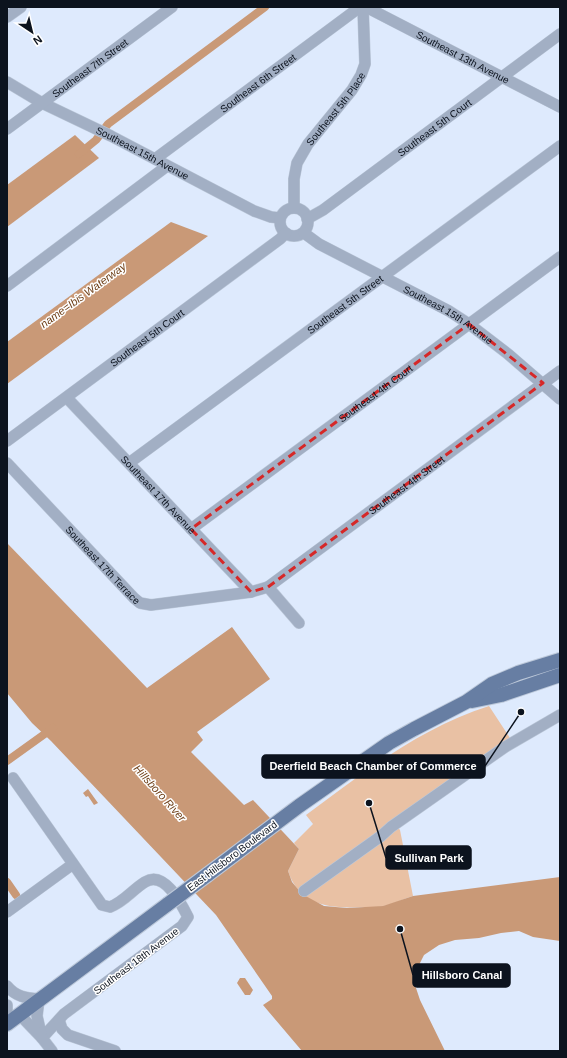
<svg xmlns="http://www.w3.org/2000/svg" width="567" height="1058" font-family="Arial,sans-serif">
	<style>
		.green { fill: #e9c1a4 }
		.water { fill: #c99977 }
		.lines { fill: none; stroke-linecap: round; stroke-linejoin: round }
		.canal { stroke: #c99977; stroke-width: 8 }
		.minor-casing { stroke: #bcc8d9; stroke-width: 12 }
		.major-casing { stroke: #bcc8d9; stroke-width: 16 }
		.minor { stroke: #a2afc4; stroke-width: 11 }
		.major { stroke: #677ea3; stroke-width: 14 }
		.major-bridge-casing { stroke: #bcc8d9; stroke-width: 16; stroke-linecap: butt }
		.major-bridge { stroke: #677ea3; stroke-width: 14 }
		.marked { fill: none; stroke: #d62828; stroke-width: 3; stroke-dasharray: 8 5; stroke-linejoin: round }
		.labels { text-anchor: middle; dominant-baseline: central; stroke-width: 3; stroke-linejoin: round; paint-order: stroke }
		.street-label { font-size: 10px; fill: #0c131e; stroke: #fff }
		.water-label { font-size: 11px; font-style: italic; fill: #6f4019; stroke: #fff }
		.leader { fill: none; stroke: #0c131e; stroke-width: 1.5 }
		.callout-dot { fill: #0c131e; stroke: #fff; stroke-width: 1.5 }
		.callout { fill: #0c131e; stroke: #0c131e; stroke-width: 1.5 }
		.callout-label { font-size: 11px; text-anchor: middle; font-weight: bold; fill: #fff }
	</style>
	<rect width="100%" height="100%" fill="#deeafd"/>
	<path class="green" d="M489 706 510 738 393 821 400 830 413 896C403 899 393 904 384 906 377 908 369 907 362 907 330 909 299 905 288 871L299 849 294 843 313 824 306 815C364 772 420 728 489 706Z"/>
	<g class="water">
		<path d="M75 135 99 158 7 227V185Z"/>
		<path d="M171 222 208 236 7 384V342Z"/>
		<path d="M7 543 147 688 232 627 270 679 197 732 203 740 191 752 244 805 253 800 299 849 288 871 292 882 302 894 324 906 347 908 383 906 413 896 560 877V941L533 937 519 931 501 933 479 938 455 940 439 945 424 955 415 973 414 982 420 1000 445 1051H302L263 1005 272 999V996L216 915 51 741 32 723 7 693Z"/>
		<path d="M88 789 98 803 94 805 88 796 86 797 83 793Z"/>
		<path d="M240 978H245L253 990 250 995H245L237 983Z"/>
	</g>
	<g class="lines">
		<g class="canal">
			<path d="M79 154 96 140 108 124 265 7"/>
			<path d="M7 761 53 728"/>
			<path d="M7 882 16 895"/>
		</g>
		<g class="minor-casing">
			<g id="minor">
				<path id="s1" d="M366 7 560 107"/>
				<path d="M7 17 21 7"/>
				<path id="s2" d="M7 82 42 103 111 136 254 211 271 217 280 218"/>
				<path id="s3" d="M7 129 172 7"/>
				<path id="s4" d="M155 159 360 7"/>
				<circle cx="294" cy="222" r="14"/>
				<path id="s5" d="M294 208V179L297 163 308 144 352 90 361 75 365 64 363 7"/>
				<path id="s6" d="M307 219 323 210 560 34"/>
				<path id="s7" d="M304 233 319 244 449 311 469 324 508 354 560 399"/>
				<path d="M7 286 167 166"/>
				<path id="s8" d="M67 398 251 592"/>
				<path id="s9" d="M7 441 280 239 286 233"/>
				<path id="s10" d="M7 463 134 598 140 603 151 605 251 592 268 587 560 371"/>
				<path id="s11" d="M129 463 560 146"/>
				<path id="s12" d="M191 529 560 257"/>
				<path d="M268 587 299 623"/>
				<path d="M13 778 102 905 110 907C124 902 132 890 145 882 164 870 181 903 188 917L182 926 64 1014 42 1038"/>
				<path d="M304 891 381 836 391 827 505 747 560 715"/>
				<path d="M7 912 73 864"/>
				<path d="M7 986C16 997 26 998 39 999L37 1016 42 1038"/>
				<path d="M7 1005V1022"/>
				<path d="M19 1014 42 1038 52 1051"/>
				<path d="M59 1020 62 1029 68 1035 115 1051"/>
			</g>
		</g>
		<g class="major-casing">
			<g id="major">
				<path d="M472 701 501 695 560 675"/>
				<path d="M207 875 299 806 389 743 414 729 466 702 492 684 518 673 560 660"/>
				<path d="M7 1024 168 904"/>
			</g>
		</g>
		<use href="#minor" class="minor"/>
		<use href="#major" class="major"/>
		<g class="major-bridge-casing">
			<path id="major-bridge" d="M168 904 207 875"/>
		</g>
		<use href="#major-bridge" class="major-bridge"/>
	</g>
	<path class="marked" d="M469 324 543 383 268 587 251 592 191 529Z"/>
	<g class="labels">
		<g class="street-label">
			<text stroke="none"><textPath href="#s1" startOffset="109">Southeast 13th Avenue</textPath></text>
			<text stroke="none"><textPath href="#s3" startOffset="103">Southeast 7th Street</textPath></text>
			<text stroke="none"><textPath href="#s4" startOffset="128">Southeast 6th Street</textPath></text>
			<text stroke="none"><textPath href="#s5" startOffset="112">Southeast 5th Place</textPath></text>
			<text stroke="none"><textPath href="#s6" startOffset="157">Southeast 5th Court</textPath></text>
			<text stroke="none"><textPath href="#s2" startOffset="153">Southeast 15th Avenue</textPath></text>
			<text stroke="none"><textPath href="#s11" startOffset="268">Southeast 5th Street</textPath></text>
			<text stroke="none"><textPath href="#s7" startOffset="166">Southeast 15th Avenue</textPath></text>
			<text stroke="none"><textPath href="#s9" startOffset="174">Southeast 5th Court</textPath></text>
			<text stroke="none"><textPath href="#s12" startOffset="229">Southeast 4th Court</textPath></text>
			<text stroke="none"><textPath href="#s10" startOffset="495">Southeast 4th Street</textPath></text>
			<text stroke="none"><textPath href="#s8" startOffset="133">Southeast 17th Avenue</textPath></text>
			<text stroke="none"><textPath href="#s10" startOffset="140">Southeast 17th Terrace</textPath></text>
			<text transform="translate(232 856) rotate(-37)">East Hillsboro Boulevard</text>
			<text transform="translate(136 961) rotate(-37)">Southeast 18th Avenue</text>
		</g>
		<g class="water-label">
			<text transform="translate(83 295) rotate(-36)">name=Ibis Waterway</text>
			<text transform="translate(160 793) rotate(48)">Hillsboro River</text>
		</g>
	</g>
	<path class="leader" d="M521 712L485 766M369 803L386 858M400 929L413 975"/>
	<g class="callout-dot">
		<circle cx="521" cy="712" r="4"/>
		<circle cx="369" cy="803" r="4"/>
		<circle cx="400" cy="929" r="4"/>
	</g>
	<g class="callout">
		<rect x="262" y="755" width="223" height="23" rx="4"/>
		<rect x="386" y="846" width="85" height="23" rx="4"/>
		<rect x="413" y="964" width="97" height="23" rx="4"/>
	</g>
	<g class="callout-label">
		<text x="373" y="770">Deerfield Beach Chamber of Commerce</text>
		<text x="429" y="862">Sullivan Park</text>
		<text x="462" y="979">Hillsboro Canal</text>
	</g>
	<rect width="567" height="1058" fill="none" stroke="#0c131e" stroke-width="16"/>
	<g transform="translate(32 32) rotate(145)" stroke="#ffffff" stroke-width="3" paint-order="stroke">
	<path d="M0-3L7 15L0 10L-7 15Z" fill="#0c131e"/>
	<text y="-6" font-size="11" font-weight="bold" text-anchor="middle" fill="#0c131e">N</text>
	</g>
</svg>
